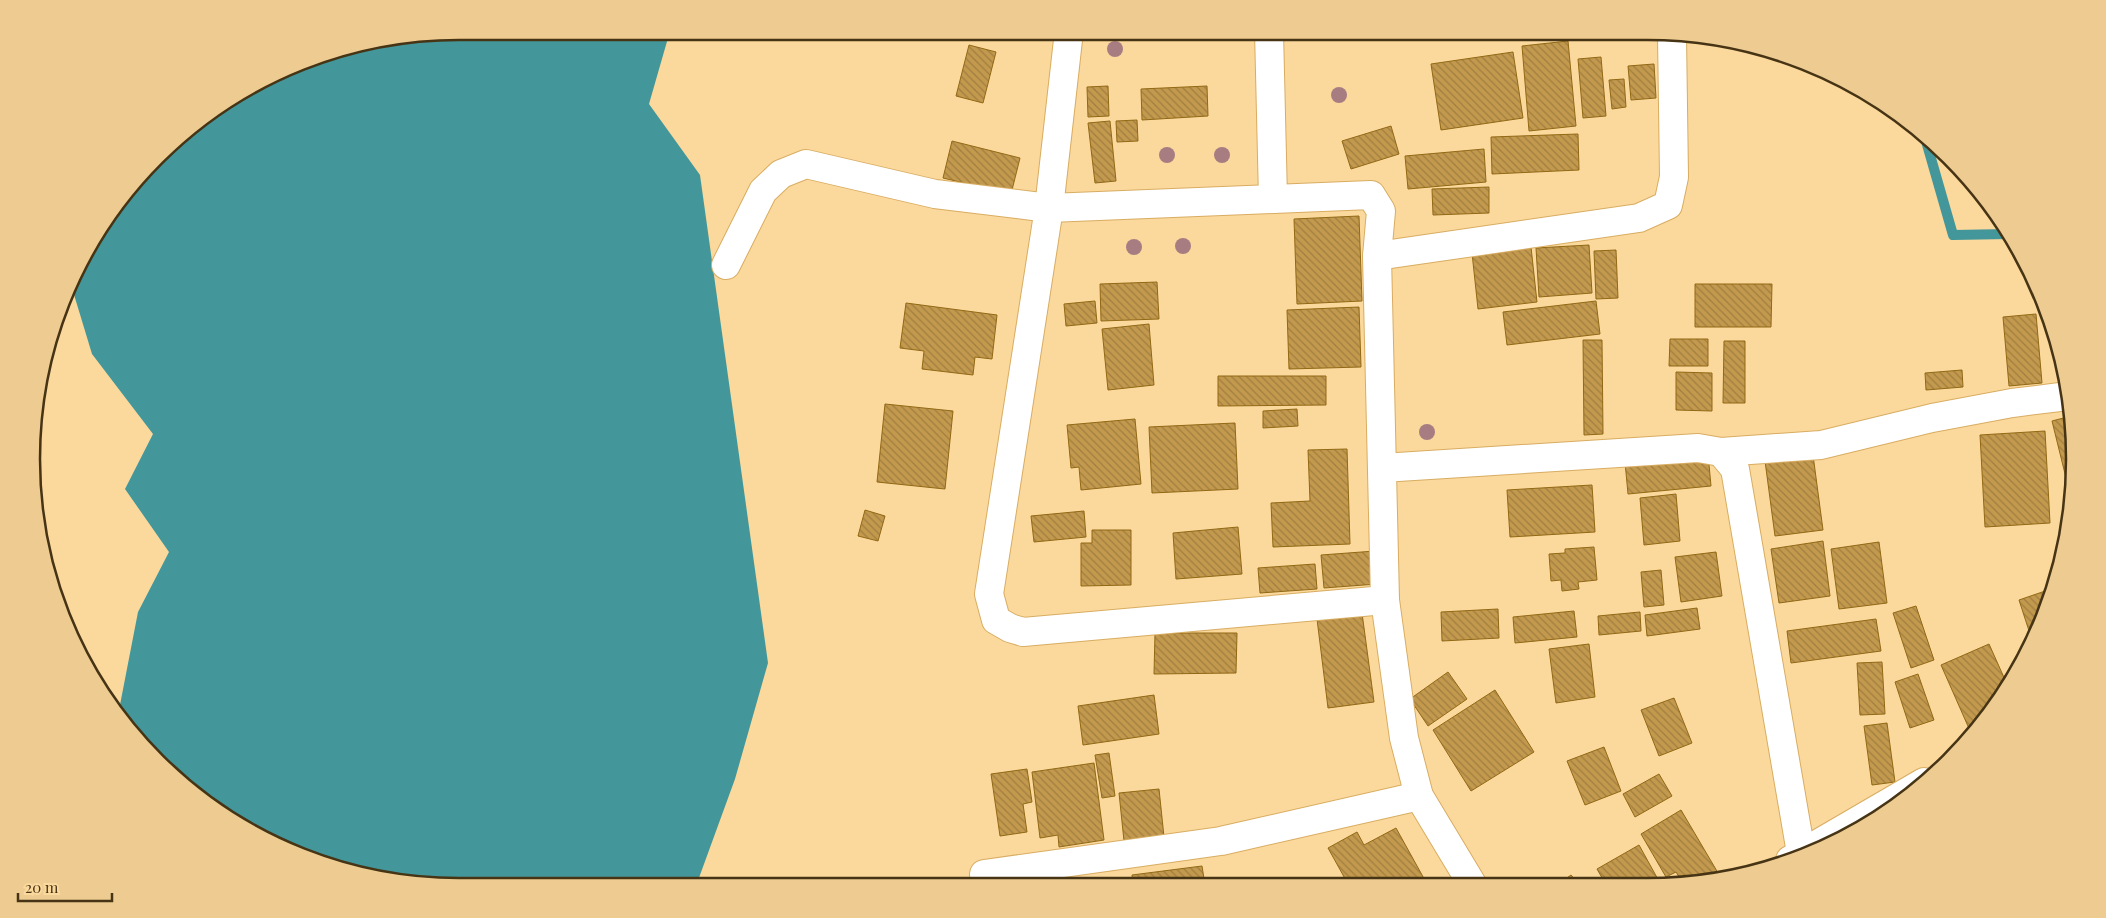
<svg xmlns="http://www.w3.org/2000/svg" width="2106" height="918" font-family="'Playfair Display',serif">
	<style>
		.water { fill: #43979b }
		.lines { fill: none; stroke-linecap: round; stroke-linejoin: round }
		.stream { stroke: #43979b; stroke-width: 10 }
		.building { fill: url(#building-back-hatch); stroke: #916915 }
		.street-casing { stroke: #d8ad62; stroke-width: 30 }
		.street { stroke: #fff; stroke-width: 28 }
		.tree { fill: #a77d82 }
		.rim { fill: none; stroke: #463415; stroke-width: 2.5 }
	</style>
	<defs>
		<pattern id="building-back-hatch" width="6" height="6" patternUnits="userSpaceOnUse" patternTransform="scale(1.25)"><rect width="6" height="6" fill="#c3994e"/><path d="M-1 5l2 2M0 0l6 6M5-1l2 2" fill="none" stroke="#a07e40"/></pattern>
	</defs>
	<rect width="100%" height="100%" fill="#fbd89c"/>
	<path class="water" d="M459 31H670L649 104 700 175 768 663 735 779 696 886 459 887 321 864 245 830 177 781 119 710 138 612 169 552 125 489 153 434 92 354 72 288 88 245 177 137 245 88 321 54Z"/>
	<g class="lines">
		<path class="stream" d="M1924 134 1953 235 2008 234"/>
	</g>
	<g class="building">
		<path d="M884 31H941V37L884 34Z"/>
		<path d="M965 31H1003L1002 36Z"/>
		<path d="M1568 41 1576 126 1529 131 1522 46Z"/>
		<path d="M969 45 996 52 983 103 956 96Z"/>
		<path d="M1513 52 1523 118 1441 130 1431 64Z"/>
		<path d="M1601 57 1606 116 1583 118 1578 59Z"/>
		<path d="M1654 64 1656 98 1631 100 1628 66Z"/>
		<path d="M1624 79 1626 107 1612 109 1609 80Z"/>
		<path d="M1108 86 1109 116 1088 117 1087 87Z"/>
		<path d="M1207 86 1208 116 1142 120 1141 89Z"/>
		<path d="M1137 120 1138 141 1117 142 1116 121Z"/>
		<path d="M1110 121 1116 181 1095 183 1088 123Z"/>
		<path d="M1391 126 1399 154 1351 169 1342 141Z"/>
		<path d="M1578 134 1579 170 1492 174 1491 137Z"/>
		<path d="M952 141 1020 158 1011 194 943 178Z"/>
		<path d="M1484 149 1486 182 1408 189 1405 156Z"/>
		<path d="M1489 187V213L1433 215 1432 189Z"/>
		<path d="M1359 216 1362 301 1297 304 1294 219Z"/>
		<path d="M1589 245 1592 293 1539 297 1536 248Z"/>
		<path d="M1531 247 1537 302 1478 309 1472 253Z"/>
		<path d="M1616 250 1618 298 1596 299 1594 251Z"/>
		<path d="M1157 282 1159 319 1101 321 1100 284Z"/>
		<path d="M1695 284H1772L1771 327H1695Z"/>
		<path d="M1095 301 1097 323 1066 326 1064 304Z"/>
		<path d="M1596 301 1600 334 1507 345 1503 312Z"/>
		<path d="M906 303 997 315 992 359 975 357 973 375 922 369 924 351 900 348Z"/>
		<path d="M1359 307 1361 367 1289 369 1287 310Z"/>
		<path d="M2036 314 2042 383 2009 386 2003 317Z"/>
		<path d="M1149 324 1154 385 1108 390 1102 329Z"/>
		<path d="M1670 339H1708V366H1669Z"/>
		<path d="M1583 340H1602L1603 434 1584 435Z"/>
		<path d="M1724 341H1745V403H1723Z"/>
		<path d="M1962 370 1963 387 1926 390 1925 373Z"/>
		<path d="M1676 372 1712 373V411L1676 410Z"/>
		<path d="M1218 376H1326V405L1218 406Z"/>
		<path d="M885 404 953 411 945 489 877 482Z"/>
		<path d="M1297 409 1298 426 1263 428V411Z"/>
		<path d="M2071 416 2074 431 2072 485 2068 486 2052 421Z"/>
		<path d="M1135 419 1141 484 1081 490 1079 467 1071 468 1067 425Z"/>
		<path d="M1235 423 1238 489 1152 493 1149 427Z"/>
		<path d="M2045 431 2050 523 1985 527 1980 435Z"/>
		<path d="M1347 449 1350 544 1273 547 1271 503 1310 501 1308 450Z"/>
		<path d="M1708 454 1711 486 1628 494 1625 462Z"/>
		<path d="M1813 455 1823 530 1775 536 1765 461Z"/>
		<path d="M1592 485 1595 532 1510 537 1507 490Z"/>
		<path d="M1676 494 1680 541 1644 545 1640 498Z"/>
		<path d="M865 510 885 516 878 541 858 536Z"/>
		<path d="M1084 511 1086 537 1034 542 1031 516Z"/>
		<path d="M1238 527 1242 574 1176 579 1173 533Z"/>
		<path d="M1092 530H1131V585L1081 586V543H1092Z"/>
		<path d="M1823 541 1830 596 1779 603 1771 549Z"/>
		<path d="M1879 542 1887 603 1839 609 1831 549Z"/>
		<path d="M1594 547 1597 580 1578 582 1579 589 1562 591 1561 580 1551 581 1549 554 1565 553V549Z"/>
		<path d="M1375 551 1377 584 1324 588 1321 555Z"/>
		<path d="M1716 552 1722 596 1681 602 1675 557Z"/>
		<path d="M1315 564 1317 589 1260 593 1258 568Z"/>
		<path d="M1661 570 1664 605 1644 607 1641 572Z"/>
		<path d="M2054 588 2052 597 2031 637 2019 600Z"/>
		<path d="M1916 606 1934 660 1911 668 1893 613Z"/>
		<path d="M1697 608 1700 629 1647 636 1645 615Z"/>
		<path d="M1498 609 1499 638 1442 641 1441 612Z"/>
		<path d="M1574 611 1577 637 1515 643 1513 617Z"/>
		<path d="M1640 612 1641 631 1599 635 1598 616Z"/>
		<path d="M1362 613 1374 702 1328 708 1317 619Z"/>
		<path d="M1876 619 1881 651 1791 663 1787 631Z"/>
		<path d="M1155 633H1237L1236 673 1154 674Z"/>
		<path d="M1589 644 1595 697 1556 703 1549 649Z"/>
		<path d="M1989 644 2006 682 1987 719 1971 733 1941 665Z"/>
		<path d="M1882 662 1885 714 1860 715 1857 663Z"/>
		<path d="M1448 672 1467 699 1428 726 1410 699Z"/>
		<path d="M1918 674 1934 720 1910 728 1895 682Z"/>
		<path d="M1495 690 1534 752 1471 791 1433 730Z"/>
		<path d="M1154 695 1159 734 1083 745 1078 706Z"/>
		<path d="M1674 698 1692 743 1659 756 1641 710Z"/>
		<path d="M1887 723 1895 782 1872 785 1864 726Z"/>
		<path d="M1604 747 1621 791 1585 805 1567 761Z"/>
		<path d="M1109 753 1115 796 1102 798 1095 755Z"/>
		<path d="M1094 763 1104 840 1059 847 1058 835 1040 838 1032 772Z"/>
		<path d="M1027 769 1032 802 1023 804 1027 832 1000 836 991 774Z"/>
		<path d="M1659 774 1672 796 1635 817 1623 794Z"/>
		<path d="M1159 789 1164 837 1124 841 1119 793Z"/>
		<path d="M1681 810 1721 878 1703 883H1683L1676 872 1666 877 1641 834Z"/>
		<path d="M1396 828 1427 884H1348L1328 848 1357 832 1364 845Z"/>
		<path d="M1639 845 1660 883H1605L1597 869Z"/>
		<path d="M1202 866 1205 885H1133L1132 875Z"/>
		<path d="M1571 875 1578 883H1560Z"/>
	</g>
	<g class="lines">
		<g class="street-casing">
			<g id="street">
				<path d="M1069 31 1049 208 989 594 996 620 1010 628 1023 632 1385 600"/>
				<path d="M1269 31 1273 199 1371 195 1381 211 1377 256 1385 600 1404 738 1419 796 1472 884"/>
				<path d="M1377 256 1639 218 1668 205 1674 177 1672 35"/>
				<path d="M726 265 763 191 781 174 806 164 935 194 1049 208 1273 199"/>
				<path d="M1721 452 1735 469 1801 853"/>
				<path d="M1382 468 1698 448 1721 452 1821 445 1932 418 2012 403 2068 396"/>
				<path d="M1790 860 1924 782"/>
				<path d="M984 874 1221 841 1419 796"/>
			</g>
		</g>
		<use href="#street" class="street"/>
	</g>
	<g class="tree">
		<circle cx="1115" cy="49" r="8"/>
		<circle cx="1339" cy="95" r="8"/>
		<circle cx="1167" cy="155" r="8"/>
		<circle cx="1222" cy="155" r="8"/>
		<circle cx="1183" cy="246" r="8"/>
		<circle cx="1134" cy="247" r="8"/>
		<circle cx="1427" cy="432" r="8"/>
	</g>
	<path d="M0 0H2106V918H0ZM459 40H1647A419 419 0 0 1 2066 459V459A419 419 0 0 1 1647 878H459A419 419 0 0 1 40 459V459A419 419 0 0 1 459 40Z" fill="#edcb91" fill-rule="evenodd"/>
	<path class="rim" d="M459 40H1647A419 419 0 0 1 2066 459V459A419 419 0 0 1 1647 878H459A419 419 0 0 1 40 459V459A419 419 0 0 1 459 40Z"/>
	<path d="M18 893v8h94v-8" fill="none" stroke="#463415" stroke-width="2.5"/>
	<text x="25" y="893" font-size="15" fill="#463415" stroke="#fbd89c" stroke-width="4" paint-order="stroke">20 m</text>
</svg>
